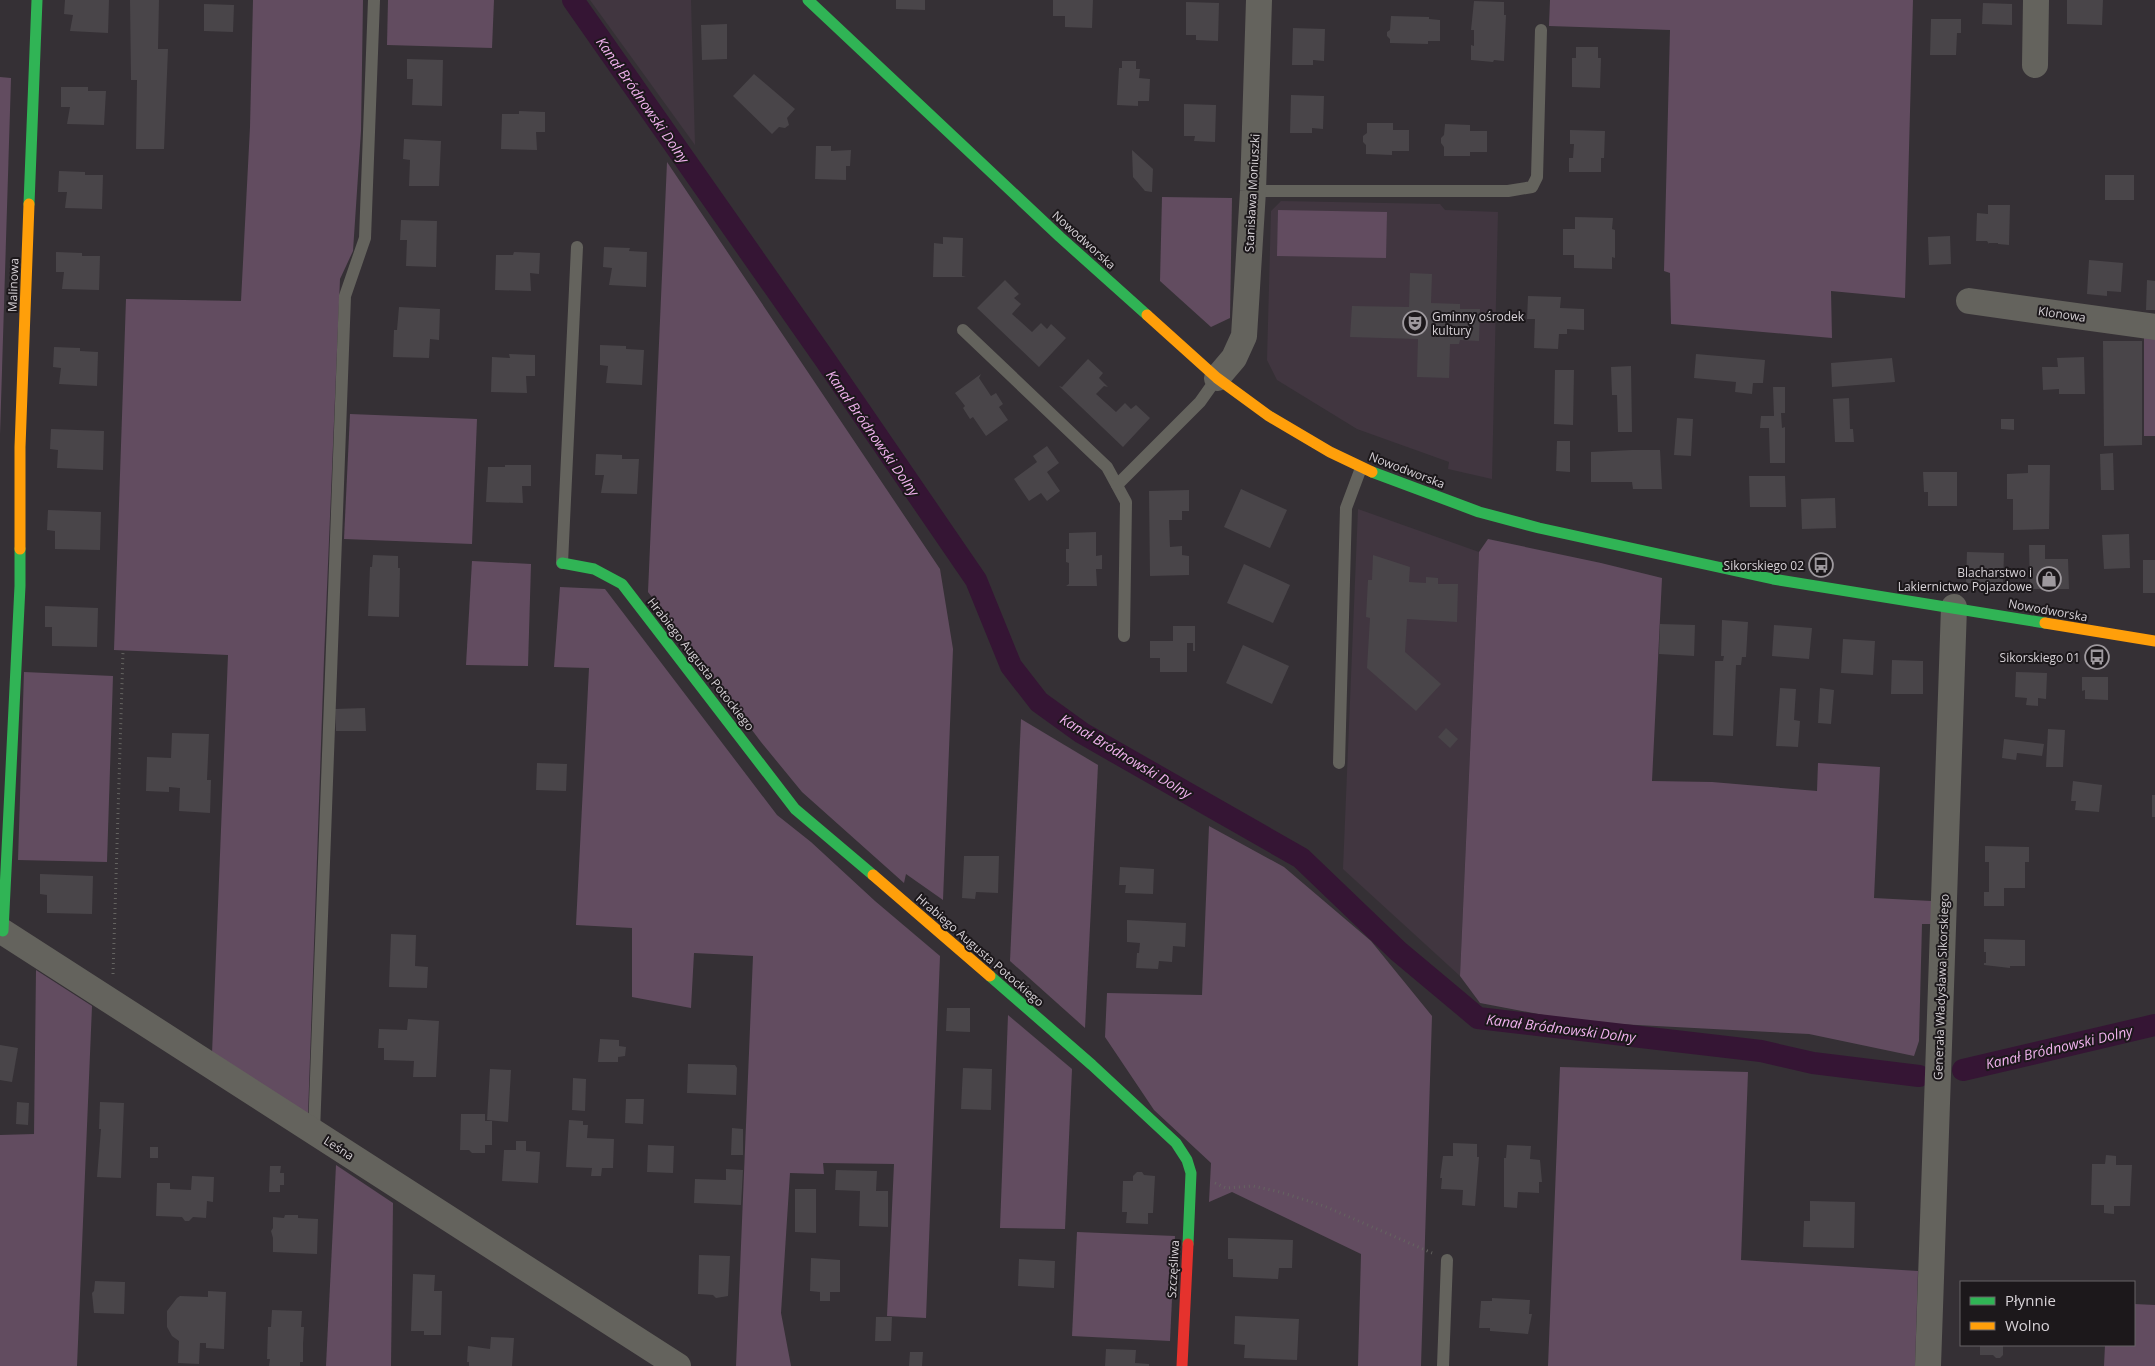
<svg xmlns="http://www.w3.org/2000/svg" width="2155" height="1366" font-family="'Open Sans',sans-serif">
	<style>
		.built { fill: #413640 }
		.green { fill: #624c60 }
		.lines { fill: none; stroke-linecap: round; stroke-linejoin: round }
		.canal { stroke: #351534; stroke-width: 22 }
		.building { fill: #494549 }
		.path { stroke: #656461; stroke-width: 3; stroke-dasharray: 1 4; stroke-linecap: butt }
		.lane { stroke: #64635d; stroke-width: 12 }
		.street { stroke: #64635d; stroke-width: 26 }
		.fast { stroke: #30b455; stroke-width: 11 }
		.slow { stroke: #ff9f0a; stroke-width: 11 }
		.jam { stroke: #e5322d; stroke-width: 11 }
		.labels { text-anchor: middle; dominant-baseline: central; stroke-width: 4; stroke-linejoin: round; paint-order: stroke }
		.street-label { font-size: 12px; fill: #d7d2d7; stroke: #1c181b }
		.poi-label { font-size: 12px; fill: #d7d2d7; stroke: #1c181b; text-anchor: end }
		.water-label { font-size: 14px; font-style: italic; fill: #f0b1ed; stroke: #1c181b }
	</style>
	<rect width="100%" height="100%" fill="#353035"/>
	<g class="built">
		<path d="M590 0H691L695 145Z"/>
		<path d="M1281 201 1440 204 1445 210 1498 212 1492 479 1448 469 1449 462 1357 429 1277 380 1267 360 1271 211Z"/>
		<path d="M1358 509 1479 552 1460 976 1343 869Z"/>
	</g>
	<g class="green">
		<path d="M253 0H363L361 131 353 251 340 279 324 659 308 1115 212 1054 228 655 114 650 126 299 241 301 250 127Z"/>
		<path d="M388 0H494L492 48 387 45Z"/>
		<path d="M1550 0H1913L1905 298 1831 291 1832 338 1671 324 1670 273 1664 271 1670 30 1549 26Z"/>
		<path d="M0 77 11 78 0 435Z"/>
		<path d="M667 162 940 569 953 649 943 900 906 874 904 883 802 792 761 742 648 592Z"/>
		<path d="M1162 197 1232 198 1230 318 1211 327 1160 281Z"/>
		<path d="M1278 210 1387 212 1386 258 1277 256Z"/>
		<path d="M2144 333 2155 334V436H2144Z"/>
		<path d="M350 414 477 419 472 544 344 539Z"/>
		<path d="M1488 539 1601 563 1662 578 1652 781 1712 782 1817 791 1818 763 1880 767 1874 898 1931 901V924H1922L1919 1041 1914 1056 1809 1034 1580 1022 1480 1003 1460 976 1479 552Z"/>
		<path d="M472 561 531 564 528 666 466 665Z"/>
		<path d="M560 587 605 589 777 815 811 842 875 901 940 956 926 1318 887 1316 894 1164 823 1163 824 1174 790 1173 781 1313 791 1366H736L753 956 694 953 691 1008 632 997V928L576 925 589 668 554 667Z"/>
		<path d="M24 672 113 676 107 862 18 860Z"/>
		<path d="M1021 719 1098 765 1085 1028 1010 961Z"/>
		<path d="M1209 826 1284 867 1371 941 1432 1016 1421 1366H1358L1361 1254 1232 1192 1209 1202 1211 1163 1154 1110 1105 1037 1107 993 1202 995Z"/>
		<path d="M36 970 92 1006 77 1366H0V1135L34 1134Z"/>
		<path d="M1008 1015 1072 1069 1065 1229 1000 1228Z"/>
		<path d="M1560 1067 1748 1072 1741 1260 1918 1271 1915 1366H1548Z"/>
		<path d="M336 1165 393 1203 391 1366H326Z"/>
		<path d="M1077 1232 1175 1236 1170 1341 1072 1336Z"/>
		<path d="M2134 1304 2155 1305V1366H2104L2105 1345H2134Z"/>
	</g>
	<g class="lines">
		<g class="canal">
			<path d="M573 0 826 361 976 580 1011 666 1039 702 1082 733 1301 858 1398 951 1478 1018 1761 1051 1813 1063 1919 1076"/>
			<path d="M1963 1070 2155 1025"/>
		</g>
	</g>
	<g class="building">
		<path d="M65 0H109L108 33 70 31 73 15 64 14Z"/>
		<path d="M130 0H159L158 49H168L164 149H136L137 80H131Z"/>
		<path d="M896 0H925V10L896 9Z"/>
		<path d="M1053 0H1093L1092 28 1065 27V16H1053Z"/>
		<path d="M2067 0H2103L2102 25 2067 24Z"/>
		<path d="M1474 1 1504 2V15H1506L1504 61 1494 60 1493 62 1471 60V45L1474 46V30H1471Z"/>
		<path d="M1186 2 1219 3 1218 41 1196 40V35H1186Z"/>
		<path d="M1983 3 2012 4V25L1982 24Z"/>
		<path d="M204 4 234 5 233 32 204 31Z"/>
		<path d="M1391 16 1429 17V19L1440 20V41H1428V44L1390 43V39L1387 36V32L1390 30Z"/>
		<path d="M1931 19H1961V33H1957L1956 55H1930Z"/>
		<path d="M727 24V59L702 60 701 25Z"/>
		<path d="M1293 28 1325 29 1324 61 1313 60V65H1292Z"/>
		<path d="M1576 47H1598V58H1601L1600 88 1572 87V58H1576Z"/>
		<path d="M407 59 443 60 442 106 412 105 413 79H407Z"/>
		<path d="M1122 61H1136V69H1140L1139 78 1150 79 1149 101H1138V106L1117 105 1119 68H1122Z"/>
		<path d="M754 74 795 109 787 118 789 125 785 128 779 127 772 134 733 96Z"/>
		<path d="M61 87H88V91H106L104 125 67 124 70 107H61Z"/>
		<path d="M1291 95 1324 96 1323 129 1312 128V133H1290Z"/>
		<path d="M1184 104 1216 105 1215 142 1194 141 1195 136H1184Z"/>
		<path d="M519 111 545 112V132H536L537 150 501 149 502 114H519Z"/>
		<path d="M1367 123H1393V130H1409V151H1392V155L1366 154V145L1363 142V136L1367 133Z"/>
		<path d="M1445 124 1470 125V131H1487V152H1470V156H1444V147L1441 143V138L1444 135Z"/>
		<path d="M1570 130 1605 131 1604 158H1601V172H1569V158H1573L1574 144H1570Z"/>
		<path d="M404 139 441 141 439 186H409L410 160 403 159Z"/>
		<path d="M816 146H831V151L851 150 850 166H846V180L815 179Z"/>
		<path d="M1132 150 1153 169 1152 192 1145 191 1133 177Z"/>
		<path d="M59 171 85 172V175H103L102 209 65 208 67 192H58Z"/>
		<rect x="2105" y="175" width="29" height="25"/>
		<path d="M1988 205H2010L2009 245 1998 244V243H1989V244L1987 241H1976L1977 213 1988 214Z"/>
		<path d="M1575 217 1613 218 1612 229 1615 230V258L1612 257V269L1574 268V255H1563V229H1575Z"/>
		<path d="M401 220 437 221 436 267 406 266 407 240H400Z"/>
		<path d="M1950 236 1951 264 1929 265 1928 237Z"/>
		<path d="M943 237 963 238 962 276 966 277H933L934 243 943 244Z"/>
		<path d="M604 247 630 248 629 251 647 252 646 287 609 285 612 268 603 267Z"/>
		<path d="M56 252 82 253V256H100L99 290 62 289 64 272H56Z"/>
		<path d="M514 252 540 253 539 274 530 273 531 291 495 290 496 255H513Z"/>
		<path d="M2089 260 2123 263 2121 292 2107 291V296L2087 294Z"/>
		<path d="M1410 273 1432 274 1431 303 1460 304V309H1480L1479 341 1460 340 1459 344H1450L1449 378 1417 377 1418 339 1350 337 1352 306 1409 307Z"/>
		<path d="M1005 280 1019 294 1014 298 1021 304 1012 314 1032 332 1041 323 1047 329 1051 324 1066 338 1039 367 977 308Z"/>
		<path d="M2147 280 2155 281V310H2146Z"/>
		<path d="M1528 296 1561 297 1560 308 1584 309V330L1567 329V334H1559L1558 349 1534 348 1535 319H1527Z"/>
		<path d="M399 307 440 309 439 340 430 339 429 358 393 357 394 330H397Z"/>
		<path d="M2103 341H2142V445L2104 446Z"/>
		<path d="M600 345 626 346V349L644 350 642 385 606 383 608 366 600 365Z"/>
		<path d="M54 347 80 348V351L98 352 97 386 59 384 61 368 53 367Z"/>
		<path d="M509 354 535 355V376H526L527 393 491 392 492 357 510 358Z"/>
		<path d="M1696 354 1765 360 1763 383H1753L1752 394 1735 392 1736 382 1694 378Z"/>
		<path d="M2084 357 2085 394H2059V389L2043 390 2042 367H2058L2057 358Z"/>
		<path d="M1892 358 1895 382 1832 387 1831 363Z"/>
		<path d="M1088 359 1103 373 1099 378 1108 387 1104 386 1096 394 1116 412 1125 403 1131 409 1136 405 1150 418 1123 447 1059 386 1062 387Z"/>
		<path d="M1631 366 1632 432H1618L1617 395H1612L1611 367Z"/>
		<path d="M1555 370H1574L1573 425 1554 424Z"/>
		<path d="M981 374 979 378 991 396 996 393 1003 404 999 407 1008 420 986 436 973 417 970 419 963 408 965 406 955 393Z"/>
		<path d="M1773 387H1785V413H1781L1782 428 1785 427V463H1770L1769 428H1760L1761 416H1774Z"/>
		<path d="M1849 398 1850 429H1853L1854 442H1835L1833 399Z"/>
		<path d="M1677 418 1693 419 1691 456 1674 455Z"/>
		<path d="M2001 419H2014V430L2001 429Z"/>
		<path d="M51 429 104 431 103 470 57 468 58 450 50 449Z"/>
		<path d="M1557 441H1570V472L1556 471Z"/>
		<path d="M1047 446 1059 463 1047 472 1060 491 1047 501 1041 493 1029 501 1014 479 1037 462 1033 456Z"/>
		<path d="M1632 450H1660L1662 489H1633L1632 482H1591V452Z"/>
		<path d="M2113 453 2114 490H2101L2100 454Z"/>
		<path d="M596 454 622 455V459H639L637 494 601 493 604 475H595Z"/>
		<path d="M505 465H531V486H522L523 503 486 502 488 467H505Z"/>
		<path d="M2028 465H2050L2049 529 2013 530V499H2007V474L2028 473Z"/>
		<path d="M1923 472H1957V506H1928V492H1924Z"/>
		<path d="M1749 476H1785L1786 507H1750Z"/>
		<path d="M1241 489 1287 510 1270 548 1224 527Z"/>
		<path d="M1189 490V511H1182V520H1169L1170 547 1182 546V555L1189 556V575L1150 576 1149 491Z"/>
		<path d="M1835 498 1836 528 1802 529 1801 499Z"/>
		<path d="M48 510 101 512 100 550 55 549V531L47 530Z"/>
		<path d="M1096 532V556L1102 555V569H1096L1097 586H1066L1069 584V563L1066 562V549H1069V533Z"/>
		<path d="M2129 534 2130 568 2104 569 2102 535Z"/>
		<path d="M2029 545H2045V559H2068L2069 589H2030Z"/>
		<path d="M1967 552 2004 553 2003 584 1966 583Z"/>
		<path d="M373 555 398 556V568H400L399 617 368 616 370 567H372Z"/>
		<path d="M1373 555 1410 567 1409 582 1426 583V577L1438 578V584H1458L1457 622 1407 619 1405 652 1441 684 1416 711 1367 668 1370 618 1366 617 1368 580H1372Z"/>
		<rect x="2143" y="560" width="12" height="33"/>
		<path d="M1244 564 1290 585 1273 623 1227 603Z"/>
		<path d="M45 606 98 608 97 647 52 646V627H45Z"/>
		<path d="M1722 620 1748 622 1746 657H1742L1741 665H1736L1733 736 1713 735 1715 661H1723L1724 656H1721Z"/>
		<path d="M1660 624 1695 625 1694 656 1659 654Z"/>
		<path d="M1774 625 1812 628 1809 659 1772 656Z"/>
		<path d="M1173 626H1195V651H1193V643H1187V672H1160V658H1150V641H1173Z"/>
		<path d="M1843 639 1875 641 1873 675 1841 673Z"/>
		<path d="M1243 645 1289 666 1272 704 1226 683Z"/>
		<path d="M1892 660 1923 661V694H1891Z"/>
		<path d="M2016 672 2047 673 2046 699 2038 698V706L2026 705 2027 698 2015 697Z"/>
		<path d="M2082 677H2108V700L2085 699V690L2082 691Z"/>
		<path d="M1780 688 1796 689 1794 720 1800 721 1798 747 1776 746Z"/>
		<path d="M1820 688 1834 690 1831 724 1818 723Z"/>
		<path d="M365 708 366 731H336L335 709Z"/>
		<path d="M1446 728 1458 739 1450 748 1438 737Z"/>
		<path d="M2048 729 2065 730 2063 767H2046Z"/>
		<path d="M172 733 209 734 207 780H211L210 813 179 811 180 788 169 787V792L146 791 147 757 171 758Z"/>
		<path d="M2004 739 2044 744 2042 756 2017 753 2016 760 2002 758Z"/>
		<path d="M537 763 567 764 566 791 536 790Z"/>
		<path d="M2073 781 2102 785 2099 812 2075 810 2076 801H2071Z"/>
		<rect x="2152" y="795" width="3" height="22"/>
		<path d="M1985 846 2029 847V862H2025V888H2004V906H1984V892H1989V862H1985Z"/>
		<path d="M964 856H999L998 893 976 892 975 899 962 898Z"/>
		<path d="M1120 867 1154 869 1153 894 1125 893 1126 885H1119Z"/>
		<path d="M40 874 93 876 92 914 47 913V895L40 894Z"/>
		<path d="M1127 920 1186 923 1185 947 1173 946 1172 962 1159 961 1158 969 1136 968 1137 953H1139L1140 943 1127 942Z"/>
		<path d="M391 934 416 935 415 966 428 967 427 988 389 987Z"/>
		<path d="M1984 939 2025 940V966H2010V968L1984 965V963H1986V952H1984Z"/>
		<path d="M947 1008H970V1032L946 1031Z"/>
		<path d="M408 1019 439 1021 436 1077H413L414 1061 384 1060V1048H378L379 1029 407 1030Z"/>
		<path d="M600 1039 619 1040V1046L626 1047 625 1056 618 1057V1062H598Z"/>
		<path d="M0 1045 18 1048 12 1082 0 1080Z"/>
		<path d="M688 1064 735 1065 737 1068 736 1095 687 1093Z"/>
		<path d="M963 1068 992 1069 991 1110 961 1109Z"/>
		<path d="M490 1069 511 1070 508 1122 487 1120Z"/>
		<path d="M573 1078 586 1079 585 1111 572 1110Z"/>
		<path d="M626 1099H644L643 1124 625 1123Z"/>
		<path d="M17 1102 29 1103 28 1125 16 1124Z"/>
		<path d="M100 1102 124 1103 121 1178 97 1177 101 1129H99Z"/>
		<path d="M461 1114H485V1121H492V1145H485V1153H472L469 1150H460Z"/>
		<path d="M569 1120 583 1121V1125H588L587 1138 614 1139 613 1168H602L601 1176H591L592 1168 566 1167Z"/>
		<path d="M732 1128 743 1129V1155H731Z"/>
		<path d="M516 1141H526V1151L540 1152 538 1183 502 1181 504 1150H516Z"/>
		<path d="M1453 1143 1477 1144V1157H1479L1475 1206 1462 1205 1463 1190 1441 1189 1442 1178H1440L1443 1156H1453Z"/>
		<path d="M648 1145 674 1146 673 1173 647 1172Z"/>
		<path d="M1507 1145 1531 1146 1530 1159 1540 1160 1542 1182H1539V1193L1518 1192 1517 1208 1504 1207V1158H1506Z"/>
		<rect x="150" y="1147" width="8" height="11"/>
		<path d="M2106 1155 2116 1156V1165H2132L2130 1206H2114V1214L2104 1213V1205H2091L2092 1164H2105Z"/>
		<path d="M270 1166H281L280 1173H284V1185H280V1192H269Z"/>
		<path d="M726 1169 743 1170 741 1205 694 1203 695 1179 726 1180Z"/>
		<path d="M836 1170 877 1171 876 1191H888V1227L859 1226 860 1191 835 1190Z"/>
		<path d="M1137 1172H1142L1144 1175 1155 1176 1153 1213H1148V1224L1126 1223 1127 1212H1122L1123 1181H1133V1176Z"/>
		<path d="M192 1176 214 1177 213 1202 207 1201 206 1218 193 1217 189 1221H185L182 1217 156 1216 157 1183H170V1189L191 1190Z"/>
		<path d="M795 1189H816V1233L795 1232Z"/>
		<path d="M1810 1201 1855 1202 1854 1248 1803 1247 1804 1221H1810Z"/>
		<path d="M285 1215H298V1218L318 1219 317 1254 273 1252V1238L271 1231 273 1228V1217L284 1218Z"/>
		<path d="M1228 1238 1293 1240 1292 1268H1279L1278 1279 1233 1277V1259H1228Z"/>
		<path d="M699 1255 730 1256 728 1296 716 1298 713 1295 698 1294Z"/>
		<path d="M811 1258 840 1260V1292H830V1301H820V1292L810 1291Z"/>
		<path d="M1019 1259 1055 1261 1054 1288 1018 1286Z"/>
		<path d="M413 1274 435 1275 434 1291H442L441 1335H424V1331H411Z"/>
		<path d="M95 1281 125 1282 124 1314 94 1313 92 1293 94 1291Z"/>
		<path d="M208 1291 226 1292 224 1349 206 1348V1343H200L199 1364 178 1363 179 1341 172 1336 167 1327V1311L177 1298 180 1296 208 1297Z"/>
		<path d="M1492 1298 1530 1300 1529 1314H1532L1528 1334 1490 1331V1328H1479L1481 1301H1492Z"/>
		<path d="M272 1310 302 1311 301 1327H304L303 1344V1362H300V1366H269L270 1359H267L268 1327H271Z"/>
		<path d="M1235 1316 1299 1319 1297 1360 1244 1358 1245 1345 1234 1344Z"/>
		<path d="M876 1317H892L891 1341H875Z"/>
		<path d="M491 1337 514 1338 512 1366H469V1362H467L468 1346 490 1349Z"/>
		<path d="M1980 1345H2003V1355L2000 1358H1996L1993 1355H1980Z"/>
		<path d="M1106 1349 1136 1350 1135 1363 1149 1364V1366H1105Z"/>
		<path d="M910 1352H923L922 1366H909Z"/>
	</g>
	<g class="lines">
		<g class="path">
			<path d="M113 974 123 652"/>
			<path d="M1215 1183 1226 1188 1253 1186 1280 1192 1324 1206 1432 1253"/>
		</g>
		<g class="lane">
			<path d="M1253 191H1508L1532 187 1537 177 1541 30"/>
			<path d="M963 330 1107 467 1126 502 1124 636"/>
			<path d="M1117 485 1200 402 1217 378"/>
			<path d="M562 563 577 247"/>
			<path d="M1339 763 1346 508 1361 468"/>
			<path d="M314 1132 345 296 365 238 374 0"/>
			<path d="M1443 1366 1447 1260"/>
		</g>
		<g class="street">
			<path d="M2035 65 2036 0"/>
			<path d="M1969 301 2155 327"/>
			<path d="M1217 378 1234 358 1244 336 1253 191 1259 0"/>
			<path d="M0 930 678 1366"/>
			<path d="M1928 1366 1954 607"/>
		</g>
		<g class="fast">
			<path d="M808 0 1060 237 1147 315"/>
			<path d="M29 204 37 0"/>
			<path d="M1372 472 1479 512 1539 528 1773 579 2045 623"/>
			<path d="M562 563 594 569 622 584 795 809 873 875"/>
			<path d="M3 931 20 586V549"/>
			<path d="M990 976 1092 1065 1176 1143 1187 1160 1191 1173 1188 1244"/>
		</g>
		<g class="slow">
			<path d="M1147 315 1217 378 1269 416 1330 452 1372 472"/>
			<path d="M20 549V447L29 204"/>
			<path d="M2045 623 2155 641"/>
			<path d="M873 875 990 976"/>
		</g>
		<path class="jam" d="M1182 1366 1188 1244"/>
	</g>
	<defs>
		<g id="theatre-ring" transform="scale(1.25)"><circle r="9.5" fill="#1c181b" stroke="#9e999e" stroke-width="1.5"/><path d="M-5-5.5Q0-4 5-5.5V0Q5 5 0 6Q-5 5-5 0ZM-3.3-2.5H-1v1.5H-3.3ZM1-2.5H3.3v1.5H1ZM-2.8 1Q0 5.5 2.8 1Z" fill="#9e999e"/></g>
		<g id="bus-ring" transform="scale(1.25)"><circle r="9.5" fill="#1c181b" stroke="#9e999e" stroke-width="1.5"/><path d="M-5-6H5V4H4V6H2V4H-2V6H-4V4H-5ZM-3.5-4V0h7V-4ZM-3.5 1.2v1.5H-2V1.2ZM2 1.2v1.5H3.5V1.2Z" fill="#9e999e"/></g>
		<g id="shop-ring" transform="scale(1.25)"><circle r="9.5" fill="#1c181b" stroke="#9e999e" stroke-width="1.5"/><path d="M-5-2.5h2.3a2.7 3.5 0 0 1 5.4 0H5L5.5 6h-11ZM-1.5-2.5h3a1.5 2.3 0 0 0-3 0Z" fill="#9e999e"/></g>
	</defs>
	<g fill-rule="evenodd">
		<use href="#theatre-ring" x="1415" y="323"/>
		<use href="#bus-ring" x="1821" y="565"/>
		<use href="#shop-ring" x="2049" y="579"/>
		<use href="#bus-ring" x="2097" y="657"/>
	</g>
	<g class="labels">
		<g class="street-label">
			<text transform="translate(1252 193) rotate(-87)">Stanisława Moniuszki</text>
			<text transform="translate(1084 240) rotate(42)">Nowodworska</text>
			<text transform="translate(13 285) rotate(-88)">Malinowa</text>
			<text transform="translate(2062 314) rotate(8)">Klonowa</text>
			<text transform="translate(1407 470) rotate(21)">Nowodworska</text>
			<text transform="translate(2048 610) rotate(10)">Nowodworska</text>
			<text transform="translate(701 664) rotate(52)">Hrabiego Augusta Potockiego</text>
			<text transform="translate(980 950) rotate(41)">Hrabiego Augusta Potockiego</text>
			<text transform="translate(1941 987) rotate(-88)">Generała Władysława Sikorskiego</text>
			<text transform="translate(339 1148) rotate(33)">Leśna</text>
			<text transform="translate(1173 1269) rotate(-87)">Szczęśliwa</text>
		</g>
		<g class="poi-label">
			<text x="1432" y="316" text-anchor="start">Gminny ośrodek<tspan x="1432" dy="14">kultury</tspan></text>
			<text x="1804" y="565">Sikorskiego 02</text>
			<text x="2032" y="572">Blacharstwo i<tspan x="2032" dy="14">Lakiernictwo Pojazdowe</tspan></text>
			<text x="2080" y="657">Sikorskiego 01</text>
		</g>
		<g class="water-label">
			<text transform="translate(643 100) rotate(55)">Kanał Bródnowski Dolny</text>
			<text transform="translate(873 433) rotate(55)">Kanał Bródnowski Dolny</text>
			<text transform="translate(1126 756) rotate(31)">Kanał Bródnowski Dolny</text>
			<text transform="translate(1561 1028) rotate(7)">Kanał Bródnowski Dolny</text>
			<text transform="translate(2059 1047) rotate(-13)">Kanał Bródnowski Dolny</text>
		</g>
	</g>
	<rect x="1960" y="1281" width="175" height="65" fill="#1c181b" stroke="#676266"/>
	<rect x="1970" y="1297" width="25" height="8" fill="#30b455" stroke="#676266"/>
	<text x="2005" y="1306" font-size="15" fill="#d7d2d7">Płynnie</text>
	<rect x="1970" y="1322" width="25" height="8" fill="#ff9f0a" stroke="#676266"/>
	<text x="2005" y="1331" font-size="15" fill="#d7d2d7">Wolno</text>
</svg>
